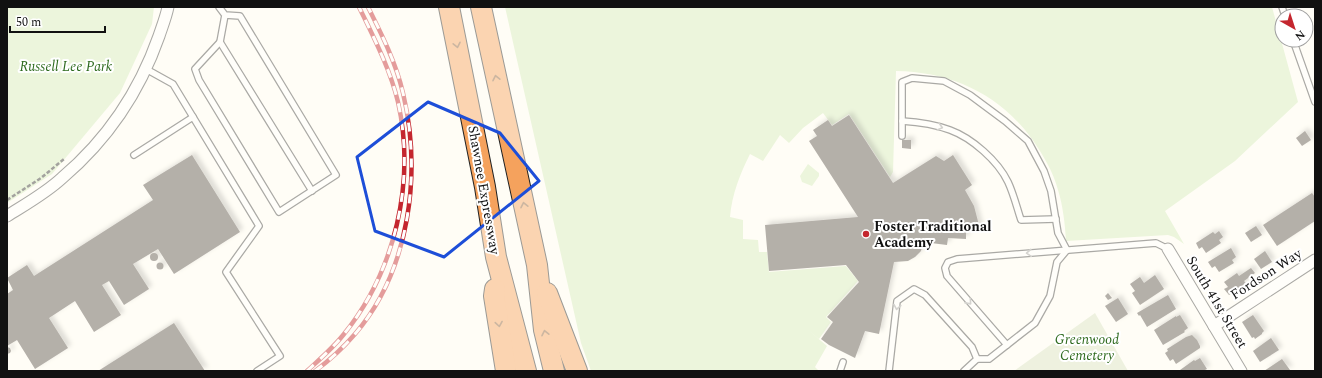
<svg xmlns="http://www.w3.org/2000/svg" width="1322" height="378" font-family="Spectral,serif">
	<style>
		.green { fill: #d5ebbd }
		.cemetery { fill: #d9e3c4 }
		.building { fill: #5a524d; filter: url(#shadow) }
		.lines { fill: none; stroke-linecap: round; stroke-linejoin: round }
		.lane-casing { stroke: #444; stroke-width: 8 }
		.street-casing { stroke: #444; stroke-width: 13 }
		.highway-casing { stroke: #222; stroke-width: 22 }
		.path { stroke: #333; stroke-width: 2.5; stroke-dasharray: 4 2; stroke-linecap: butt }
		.lane { stroke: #fff; stroke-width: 5.5 }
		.street { stroke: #fff; stroke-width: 11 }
		.highway { stroke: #f5a25d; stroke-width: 20 }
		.rail-casing { stroke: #c4262e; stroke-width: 4.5 }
		.rail { stroke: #fff; stroke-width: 3; stroke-dasharray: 9; stroke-linecap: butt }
		.oneway { stroke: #8e613b }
		.oneway2 { stroke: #a0a0a0 }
		.marked { fill: none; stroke: #1d4ed8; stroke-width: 3; stroke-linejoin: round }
		.poi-dot { fill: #c4262e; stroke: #fff; stroke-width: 1.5 }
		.labels { text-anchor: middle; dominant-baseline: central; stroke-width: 4; stroke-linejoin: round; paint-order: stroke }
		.park-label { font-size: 14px; font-style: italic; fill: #2f6b1f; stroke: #fff }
		.street-label { font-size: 14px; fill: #111; stroke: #fff }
		.poi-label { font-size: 14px; font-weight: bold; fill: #111; stroke: #fff; text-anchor: start }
	</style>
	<defs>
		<filter id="shadow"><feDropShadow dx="3.5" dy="-3.5" stdDeviation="2" flood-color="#0004"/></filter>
	</defs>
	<rect width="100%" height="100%" fill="#fffdf5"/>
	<g class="green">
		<path d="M7 7H154L152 24 120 93 52 174 7 203Z"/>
		<path d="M505 7H1272L1298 102 1235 161 1165 211 1184 244 1174 237 1168 235 1066 241C1065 224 1063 206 1058 190 1053 171 1043 155 1032 139 999 94 952 72 896 71L893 172 890 177 849 114 832 125 823 113 803 128 789 143 780 135 763 161 750 154C740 174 732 194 730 217L743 220V239L758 240 759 252H767L769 272 846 266 858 281 826 317 831 322 819 339 807 329 800 320 807 329 827 346 815 367 819 371H591L581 343Z"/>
		<path d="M808 164 819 173V176L812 186 802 182 800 176Z"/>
	</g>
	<path class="cemetery" d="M1095 313 1128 371H1014Z"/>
	<g class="building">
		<path d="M849 115 893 183 936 156 944 161 953 155 972 185 965 190 974 206 980 229 966 230V239L948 238 947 245 923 242 921 251 915 257 908 261 894 262 879 334 865 331 855 358 829 345 821 339 833 322 827 317 859 282 846 265 769 271 765 225 858 217 809 141 817 136 813 130 828 120 832 126Z"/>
		<path d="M1305 131 1311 140 1302 146 1296 138Z"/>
		<path d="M902 140H911V149L902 148Z"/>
		<path d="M192 155 240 232 174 274 158 249 133 264 149 289 124 305 109 281 102 285 121 315 94 332 75 301 49 318 68 348 35 369 17 340 7 346V294L13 290 7 278 27 265 34 276 153 200 143 185Z"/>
		<path d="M1312 193 1315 197V221L1277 246 1263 225Z"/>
		<path d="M1256 226 1262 235 1251 242 1245 233Z"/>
		<path d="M1219 231 1223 237 1219 240 1221 243 1206 253 1202 247 1199 249 1196 243 1213 232 1215 234Z"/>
		<path d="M1231 248 1236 257 1232 260 1234 263 1219 272 1215 266 1212 268 1208 262Z"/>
		<path d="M1265 251 1272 262 1261 269 1254 259Z"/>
		<circle cx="154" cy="257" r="4"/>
		<circle cx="160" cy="266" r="3.5"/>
		<path d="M1251 268 1255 273 1244 281 1246 283 1229 295 1224 289 1228 287 1224 282 1237 273 1239 276Z"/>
		<path d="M1155 275 1164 289 1140 305 1132 293 1135 291 1130 284 1140 277 1144 283Z"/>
		<path d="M1108 293 1112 298 1108 300 1105 296Z"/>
		<path d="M1168 295 1176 309 1147 327 1140 315 1139 316 1137 313Z"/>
		<path d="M1118 298 1128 314 1116 322 1105 306Z"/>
		<path d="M1180 315 1188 328 1184 331 1185 332 1163 345 1154 330 1176 316V317Z"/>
		<path d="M1253 315 1264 331 1262 333V334L1255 339 1254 337 1252 338 1242 322Z"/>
		<path d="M174 323 205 371H98Z"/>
		<path d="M1192 335 1197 340 1200 346V348L1176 364 1173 359 1170 361 1165 353 1168 351 1167 349 1186 337Z"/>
		<path d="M1271 338 1279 350 1260 362 1253 351Z"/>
		<path d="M7 347 10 348 11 351 10 353 7 354Z"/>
		<path d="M1200 358 1207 369 1203 371H1181L1180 370 1194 360 1195 361Z"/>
		<path d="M1282 359 1290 370H1288L1264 371Z"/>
	</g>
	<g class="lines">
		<g class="lane-casing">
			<g id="lane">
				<path d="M219 7 225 15 240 16 336 175 279 212 199 80 195 69 220 42 225 15"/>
				<path d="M1282 7 1285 16"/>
				<path d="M1293 40 1315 102"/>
				<path d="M220 42 312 191"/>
				<path d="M146 69 173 84 259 226 226 272 280 356 257 371"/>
				<path d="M902 121C918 122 934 124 950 130 972 138 998 161 1008 182 1014 195 1017 208 1021 220L1056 219"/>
				<path d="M902 136V82L912 78 944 81 970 95 1005 121 1028 141 1044 171 1051 191 1058 233 1067 250"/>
				<path d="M134 155 193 117"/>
				<path d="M1007 345 947 276 945 268 948 262 957 259 1156 243 1168 249"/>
				<path d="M977 359H989L1035 323 1050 296 1057 262 1067 250"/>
				<path d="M840 371 843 362"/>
				<path d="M889 371 897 301 914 289 925 295 972 347 977 359 964 371"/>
			</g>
		</g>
		<g class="street-casing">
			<g id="street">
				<path d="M7 216C26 204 46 193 62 178 108 139 139 93 159 36 162 27 166 17 168 7"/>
				<path d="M1168 249 1241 371"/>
				<path d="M1214 326 1315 260"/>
			</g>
		</g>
		<g class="highway-casing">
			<g id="highway">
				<path d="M449 7 485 187 496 257 526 371"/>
				<path d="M481 7 537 265 544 330 554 371"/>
				<path d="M495 289 494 296 506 371"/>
				<path d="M547 293 577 371"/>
			</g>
		</g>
		<path class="path" d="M7 200 41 178 64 159"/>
		<use href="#lane" class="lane"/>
		<use href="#street" class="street"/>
		<use href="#highway" class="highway"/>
		<g class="rail-casing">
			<g id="rail">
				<path d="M307 371C320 359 333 348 344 334 395 271 416 182 398 102 390 69 374 38 359 7"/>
				<path d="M315 371C330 360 343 348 355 334 410 270 422 173 403 93 396 63 382 35 368 7"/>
			</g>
		</g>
		<use href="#rail" class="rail"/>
	</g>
	<defs><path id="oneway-chevron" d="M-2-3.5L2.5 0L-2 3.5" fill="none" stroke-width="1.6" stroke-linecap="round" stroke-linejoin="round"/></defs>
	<g class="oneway">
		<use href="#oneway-chevron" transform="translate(457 45) rotate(78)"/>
		<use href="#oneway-chevron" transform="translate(496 78) rotate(-102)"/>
		<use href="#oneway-chevron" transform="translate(524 205) rotate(-102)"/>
		<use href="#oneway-chevron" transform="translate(499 324) rotate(81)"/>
		<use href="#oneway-chevron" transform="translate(545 333) rotate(-102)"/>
	</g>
	<g class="oneway2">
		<use href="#oneway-chevron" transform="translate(940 127) rotate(15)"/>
		<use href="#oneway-chevron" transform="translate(1029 253) rotate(176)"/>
		<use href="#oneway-chevron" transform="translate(969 302) rotate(49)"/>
		<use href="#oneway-chevron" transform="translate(897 307) rotate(100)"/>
	</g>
	<path d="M0 0H1322V378H0ZM428 102 500 133 539 181 444 257 375 231 357 157Z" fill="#fffdf5" fill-opacity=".55" fill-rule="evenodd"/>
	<path class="marked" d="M428 102 500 133 539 181 444 257 375 231 357 157Z"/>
	<circle class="poi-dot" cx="866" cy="234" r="4"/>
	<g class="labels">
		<g class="park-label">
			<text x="66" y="66">Russell Lee Park</text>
			<text x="1087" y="339">Greenwood<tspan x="1087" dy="16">Cemetery</tspan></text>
		</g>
		<g class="street-label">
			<text transform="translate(484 190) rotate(80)">Shawnee Expressway</text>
			<text transform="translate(1266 274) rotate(-33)">Fordson Way</text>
			<text transform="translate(1217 302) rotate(59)">South 41st Street</text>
		</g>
		<g class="poi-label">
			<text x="874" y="226">Foster Traditional<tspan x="874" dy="16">Academy</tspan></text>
		</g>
	</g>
	<rect width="1322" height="378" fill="none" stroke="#111111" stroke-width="16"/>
	<g transform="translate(1294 28) rotate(141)"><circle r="19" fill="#ffffff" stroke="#a0a0a0"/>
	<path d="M0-3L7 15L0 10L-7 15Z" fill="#c4262e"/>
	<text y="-6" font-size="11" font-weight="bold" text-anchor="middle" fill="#111111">N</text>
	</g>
	<path d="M10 26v6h95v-6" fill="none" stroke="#111111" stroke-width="2"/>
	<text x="16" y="26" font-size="12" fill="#111111" stroke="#ffffff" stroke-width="3" paint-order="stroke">50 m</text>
</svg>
